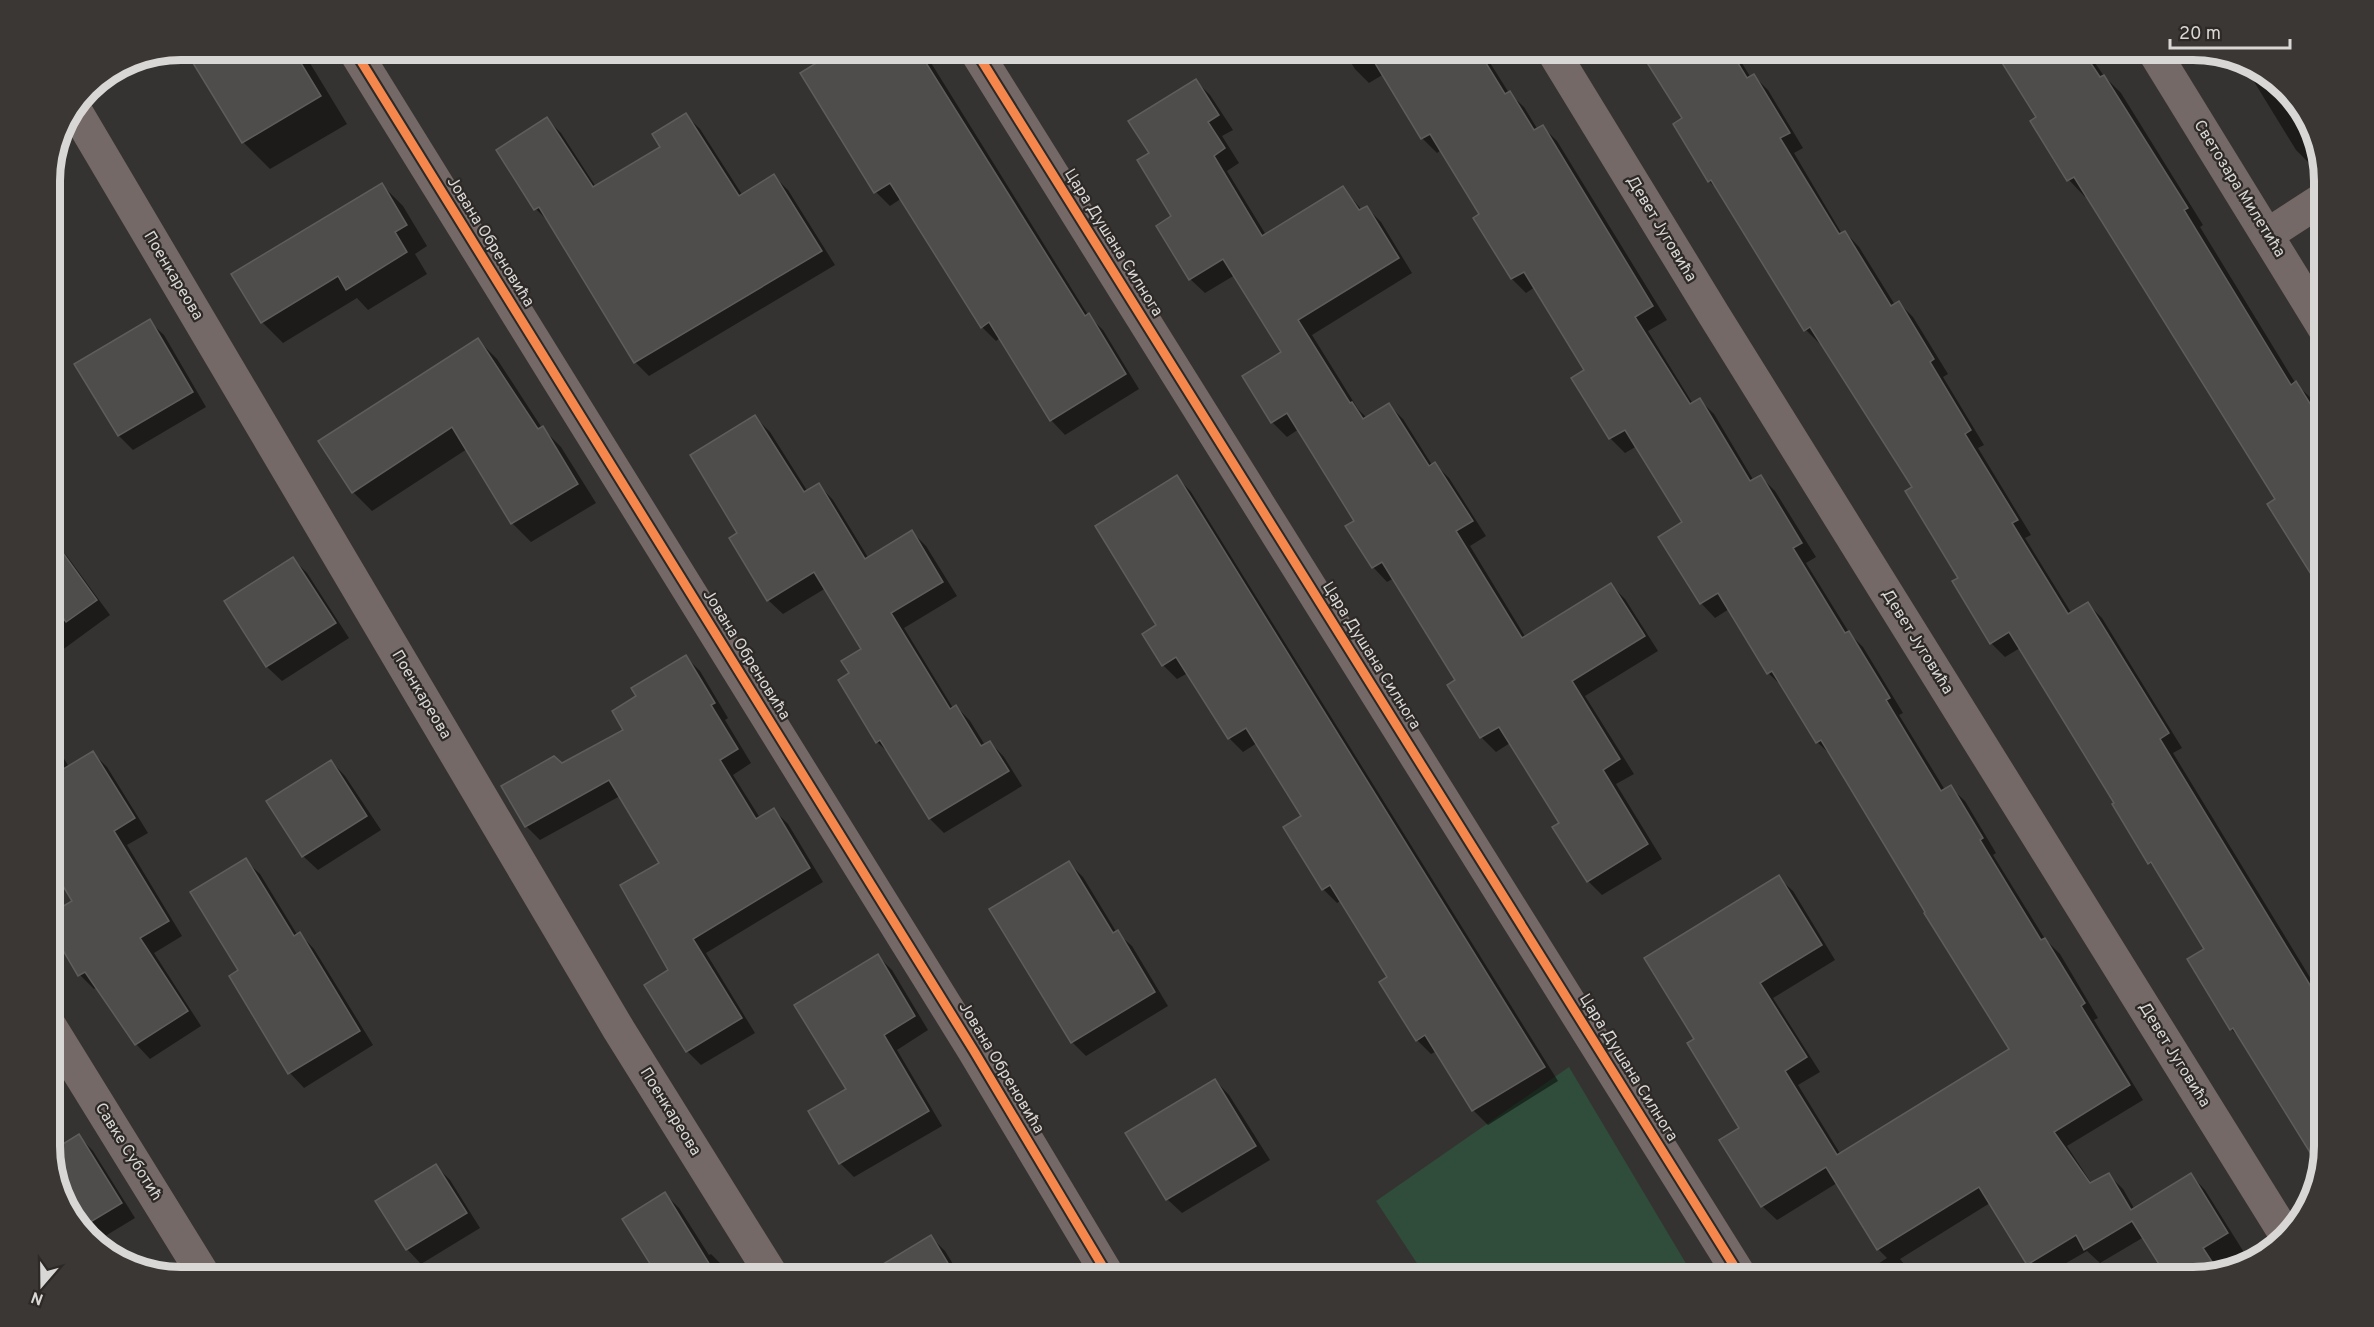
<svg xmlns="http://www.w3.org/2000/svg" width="2374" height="1327" font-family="Overpass,sans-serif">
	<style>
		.green { fill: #304c3a }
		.shadow { fill: #0007 }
		.building { fill: #4f4d4c; stroke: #5f5d5c; stroke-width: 1.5 }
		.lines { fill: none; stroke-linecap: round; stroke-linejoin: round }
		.minor { stroke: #746966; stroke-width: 33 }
		.cycleway-casing { stroke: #2c2927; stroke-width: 13 }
		.cycleway { stroke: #f5874c; stroke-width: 9 }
		.labels { text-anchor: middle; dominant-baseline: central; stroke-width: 4.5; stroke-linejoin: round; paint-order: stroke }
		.street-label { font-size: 16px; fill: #d9d7d5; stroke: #2c2927 }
		.rim { fill: none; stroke: #d9d7d5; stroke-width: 8 }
	</style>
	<rect width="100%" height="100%" fill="#353331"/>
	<path class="green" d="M1569 1067 1694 1277H1426L1376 1201Z"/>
	<g class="shadow">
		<path d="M187 50H302L347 124 270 169 243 142Z"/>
		<path d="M434 50H457L443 59Z"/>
		<path d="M826 50H923L1088 315 1103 330 1139 389 1065 435 1051 420 1000 338 996 341 982 327 902 198 890 206 876 192 815 56Z"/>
		<path d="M1045 50H1084L1060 64Z"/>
		<path d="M1343 50H1482L1509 93 1524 107 1538 130 1543 127 1557 141 1667 320 1648 331 1693 404 1700 400 1714 414 1754 481 1761 477 1775 491 1816 557 1806 563 1850 634 1863 647 1903 713 1899 715 1945 790 1950 787 1965 801 1996 853 1993 855 2045 939 2060 954 2098 1018 2094 1020 2143 1100 2067 1146 2092 1184 2108 1174 2123 1189 2135 1210 2191 1175 2205 1190 2250 1262 2194 1277H2169L2144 1237 2100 1263 2087 1251 2042 1277 2028 1264 1990 1203 1900 1259 1915 1277H1858L1887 1258 1878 1249 1837 1183 1777 1220 1762 1206 1741 1128 1696 1039 1778 877 1793 891 1835 960 1773 998 1820 1072 1798 1085 1841 1155 2011 1049 1832 756 1817 742 1783 687 1768 673 1729 609 1715 618 1701 603 1661 537 1684 523 1637 446 1625 453 1610 438 1573 378 1586 371 1535 287 1526 293 1512 279 1475 218 1481 215 1441 150 1437 153 1422 138 1384 74 1369 83 1355 69Z"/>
		<path d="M1641 50H1734L1751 78 1754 76 1768 90 1803 148 1794 153 1842 234 1845 232 1859 247 1895 305 1899 303 1913 317 1948 374 1943 377 1984 445 1978 448 2031 535 2025 538 2072 614 2088 604 2102 618 2182 748 2173 753 2322 997 2324 998V1147L2319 1168 2243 1041 2231 1029 2206 950 2158 872 2150 863 2114 805 2116 804 2020 648 2005 657 1991 643 1914 487 1822 343 1820 344 1806 330 1719 191 1709 181 1684 119Z"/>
		<path d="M1995 50H2086L2104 76 2121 93 2203 225 2200 227 2296 384 2313 400 2324 418V580L2277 500 2087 195 2085 197 2069 180 2032 121 2038 117Z"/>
		<path d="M2242 62 2259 67 2307 115 2320 159 2310 164 2296 150Z"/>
		<path d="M1196 81 1210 95 1233 130 1222 136 1239 163 1227 171 1266 235 1343 188 1362 210 1367 208 1381 222 1412 273 1312 335 1358 409 1367 418 1389 405 1403 419 1432 465 1435 464 1449 478 1486 536 1470 546 1526 638 1611 585 1625 599 1658 651 1585 696 1634 774 1616 784 1662 859 1602 895 1588 881 1561 824 1510 743 1496 752 1481 737 1449 685 1457 680 1394 578 1387 582 1373 567 1348 526 1356 521 1299 429 1287 437 1273 423 1244 377 1283 352 1235 275 1205 293 1190 279 1174 217 1151 154Z"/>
		<path d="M686 115 700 129 743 196 774 176 788 190 835 265 649 376 635 362 550 223 536 209 498 150 547 119 561 133 596 187 662 147Z"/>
		<path d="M382 185 403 206 427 246 415 254 427 274 368 310 357 298 283 343 262 322Z"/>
		<path d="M149 321 164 335 206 407 133 450 119 436Z"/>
		<path d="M478 340 497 359 542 428 561 447 596 503 531 542 512 523 467 449 372 511 353 492Z"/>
		<path d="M755 417 770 432 808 492 819 485 833 500 869 559 912 532 926 546 957 596 904 628 953 708 956 706 970 721 985 745 990 742 1004 757 1022 786 944 833 930 819 892 756 877 742 851 674 863 650 826 588 783 614 768 600 739 533Z"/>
		<path d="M1177 477 1191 492 1558 1081 1488 1125 1474 1111 1437 1051 1431 1054 1417 1040 1389 977 1342 900 1337 903 1323 889 1303 817 1257 743 1243 752 1229 738 1188 673 1177 679 1163 665 1158 625Z"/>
		<path d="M53 542 67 556 110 615 50 659V544Z"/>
		<path d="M293 559 307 573 349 638 282 681 267 667 226 601Z"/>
		<path d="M685 656 700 671 728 718 725 720 751 763 733 775 760 818 774 810 788 824 823 882 706 953 755 1033 701 1065 687 1051 670 970 662 864 620 796 540 840 526 826 562 765 625 731 638 697Z"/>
		<path d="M50 736 69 767 93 753 107 767 148 833 127 845 182 936 154 953 201 1026 150 1059 136 1044 97 987 94 989 80 975 50 926V916L74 901 50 861Z"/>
		<path d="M331 761 345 776 381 830 318 870 303 856Z"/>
		<path d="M245 860 260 874 298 936 300 934 314 949 373 1045 304 1088 290 1073 231 977 240 971Z"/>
		<path d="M1069 863 1083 877 1117 933 1132 946 1168 1006 1086 1056 1072 1042Z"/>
		<path d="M878 956 892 970 928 1030 897 1050 942 1126 854 1177 840 1163Z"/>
		<path d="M1215 1080 1229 1095 1270 1160 1182 1213 1167 1199Z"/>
		<path d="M79 1136 93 1151 135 1218 97 1241 67 1212 50 1155Z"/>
		<path d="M436 1166 450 1180 480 1228 421 1264 407 1249Z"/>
		<path d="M665 1194 679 1208 709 1255 711 1254 725 1268 731 1277H660Z"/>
		<path d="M931 1237 945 1251 961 1277H863Z"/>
		<path d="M1275 1263 1289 1277H1252Z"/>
	</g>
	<g class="building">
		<path d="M185 50H293L321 96 242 143Z"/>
		<path d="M809 50H918L1085 316 1089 313 1126 374 1050 421 989 322 981 328 890 183 874 193 800 73 818 62Z"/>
		<path d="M1367 50H1478L1505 94 1510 91 1534 130 1543 125 1653 306 1635 317 1690 404 1700 398 1750 481 1761 475 1802 543 1793 548 1845 633 1849 631 1890 698 1886 700 1941 791 1951 785 1983 838 1980 840 2041 940 2045 938 2085 1003 2081 1006 2130 1085 2054 1132 2090 1183 2109 1173 2131 1210 2191 1173 2228 1233 2203 1248 2218 1271 2194 1277H2167L2132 1221 2084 1250 2076 1235 2027 1265 1979 1187 1877 1250 1826 1167 1761 1207 1719 1140 1739 1128 1687 1043 1694 1039 1644 958 1779 875 1822 945 1760 983 1807 1057 1785 1071 1837 1155 2009 1049 1924 913 1925 912 1821 740 1816 743 1772 671 1767 674 1718 593 1700 604 1658 537 1682 522 1625 430 1609 439 1571 378 1584 370 1524 272 1511 279 1473 218 1479 214 1430 134 1421 139Z"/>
		<path d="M1639 50H1730L1747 78 1754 74 1790 133 1780 138 1839 234 1845 231 1891 306 1899 301 1934 359 1930 362 1971 430 1965 434 2018 520 2012 523 2068 614 2088 602 2169 733 2160 739 2324 1008V1147L2319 1167 2233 1028 2230 1030 2187 959 2204 949 2151 862 2148 864 2112 804 2114 803 2009 632 1990 644 1952 581 1958 578 1905 491 1912 487 1810 327 1804 331 1711 180 1708 182 1673 124 1682 118Z"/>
		<path d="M1994 50H2082L2100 77 2104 75 2188 208 2184 210 2291 385 2296 381 2324 426V595L2267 504 2275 499 2074 177 2067 181 2030 121 2036 117Z"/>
		<path d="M1196 79 1219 115 1208 122 1225 148 1214 156 1262 236 1343 186 1359 210 1367 206 1399 258 1298 320 1350 403 1352 402 1363 419 1389 403 1429 466 1435 462 1473 521 1456 531 1522 638 1611 583 1645 636 1572 681 1620 759 1603 770 1648 844 1587 882 1552 827 1559 823 1499 727 1480 738 1447 685 1455 680 1382 562 1372 568 1345 526 1354 521 1287 413 1271 423 1242 376 1281 352 1223 259 1189 280 1156 226 1171 216 1137 160 1149 153 1128 121Z"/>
		<path d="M686 113 739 196 774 174 822 251 634 363 539 207 534 210 496 150 547 117 593 187 660 147 652 134Z"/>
		<path d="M382 183 407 225 395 232 407 252 346 290 338 276 261 323 231 274Z"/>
		<path d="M150 319 193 392 118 436 74 364Z"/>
		<path d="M478 338 538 429 543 426 578 484 511 524 452 427 352 493 318 441Z"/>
		<path d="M755 415 804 492 819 483 865 559 912 530 943 582 891 613 950 709 956 705 981 746 990 741 1009 771 929 819 880 740 876 743 838 680 849 673 841 661 861 649 814 572 767 601 729 538 737 533 690 455Z"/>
		<path d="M1177 475 1545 1067 1472 1111 1425 1035 1416 1041 1379 982 1387 977 1330 885 1322 890 1283 827 1301 816 1246 728 1228 739 1176 657 1162 666 1142 634 1156 625 1095 526Z"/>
		<path d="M50 535 97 600 66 622 50 600Z"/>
		<path d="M293 557 336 623 266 667 224 601Z"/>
		<path d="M686 655 715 703 711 705 738 749 720 760 756 819 774 808 810 868 693 939 742 1018 686 1052 644 985 668 970 620 885 659 863 609 780 525 827 501 786 554 756 562 763 623 730 612 711 636 696 631 688Z"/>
		<path d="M93 751 135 818 114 831 169 921 140 938 188 1011 135 1045 85 972 78 976 50 928V914L72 901 50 864V777Z"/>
		<path d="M331 760 367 816 302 857 266 801Z"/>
		<path d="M246 858 294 936 300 932 360 1031 288 1074 229 976 238 970 190 892Z"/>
		<path d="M1069 861 1113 933 1118 930 1155 992 1071 1043 989 909Z"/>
		<path d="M878 954 915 1016 884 1035 929 1111 839 1164 808 1111 846 1089 794 1005Z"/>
		<path d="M1215 1079 1256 1146 1166 1200 1125 1133Z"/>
		<path d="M79 1134 122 1203 82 1227 67 1212 50 1155V1152Z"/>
		<path d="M436 1164 467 1213 406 1250 375 1201Z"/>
		<path d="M665 1192 718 1278H659L622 1219Z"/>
		<path d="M931 1235 957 1278H860Z"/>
	</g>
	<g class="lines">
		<g class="minor">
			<path d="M354 50 974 1051 1109 1277"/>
			<path d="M975 50 1741 1277"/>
			<path d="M1552 50 1714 315 2285 1234"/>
			<path d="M2153 50 2324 328"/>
			<path d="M74 108 619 1030 773 1277"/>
			<path d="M2267 235 2324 198"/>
			<path d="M50 1026 205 1277"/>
		</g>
		<g class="cycleway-casing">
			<g id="cycleway">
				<path d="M354 50 974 1051 1109 1277"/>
				<path d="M975 50 1741 1277"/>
			</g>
		</g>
		<use href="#cycleway" class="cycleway"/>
	</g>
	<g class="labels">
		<g class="street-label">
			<text transform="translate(2239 189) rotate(58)">Светозара Милетића</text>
			<text transform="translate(1661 229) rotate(59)">Девет Југовића</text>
			<text transform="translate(490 242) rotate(58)">Јована Обреновића</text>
			<text transform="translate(1113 243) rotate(58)">Цара Душана Силнога</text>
			<text transform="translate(173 276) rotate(59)">Поенкареова</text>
			<text transform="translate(1917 642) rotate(58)">Девет Југовића</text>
			<text transform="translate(746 655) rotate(58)">Јована Обреновића</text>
			<text transform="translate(1371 656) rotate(58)">Цара Душана Силнога</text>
			<text transform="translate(421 695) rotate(59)">Поенкареова</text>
			<text transform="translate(2174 1055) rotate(58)">Девет Југовића</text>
			<text transform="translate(1001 1068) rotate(59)">Јована Обреновића</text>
			<text transform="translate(1628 1068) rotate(58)">Цара Душана Силнога</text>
			<text transform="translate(670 1112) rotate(58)">Поенкареова</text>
			<text transform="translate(128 1152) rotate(58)">Савке Суботић</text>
		</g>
	</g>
	<path d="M0 0H2374V1327H0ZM181 60H2193A121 121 0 0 1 2314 181V1146A121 121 0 0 1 2193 1267H181A121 121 0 0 1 60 1146V181A121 121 0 0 1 181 60Z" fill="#3a3735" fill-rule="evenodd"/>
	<path class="rim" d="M181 60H2193A121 121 0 0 1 2314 181V1146A121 121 0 0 1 2193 1267H181A121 121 0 0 1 60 1146V181A121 121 0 0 1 181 60Z"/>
	<g transform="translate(42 1285) rotate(200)" stroke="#2c2927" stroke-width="4.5" paint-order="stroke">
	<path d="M0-4.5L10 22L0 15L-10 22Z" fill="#d9d7d5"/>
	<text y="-9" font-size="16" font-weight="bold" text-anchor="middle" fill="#d9d7d5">N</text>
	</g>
	<path d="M2170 39v9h120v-9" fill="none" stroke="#d9d7d5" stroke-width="3"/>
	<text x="2179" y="39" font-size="18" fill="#d9d7d5" stroke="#2c2927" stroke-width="4.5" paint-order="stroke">20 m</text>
</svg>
